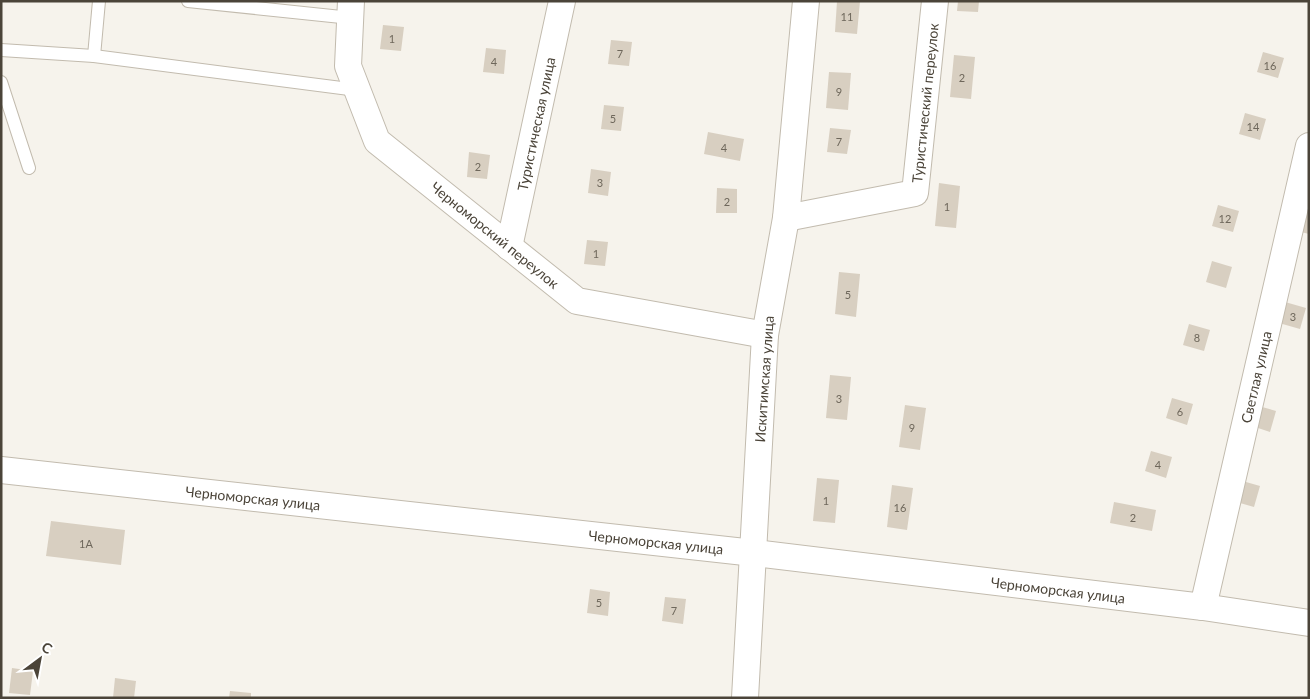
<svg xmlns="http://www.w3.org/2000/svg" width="1310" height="699" font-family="Lato,sans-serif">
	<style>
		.building { fill: #d8cfc1 }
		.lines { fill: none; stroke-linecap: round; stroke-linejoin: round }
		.service-casing { stroke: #c2bbae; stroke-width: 14 }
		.minor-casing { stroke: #c2bbae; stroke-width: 28 }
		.service { stroke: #fff; stroke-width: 12 }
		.minor { stroke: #fff; stroke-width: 26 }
		.labels { text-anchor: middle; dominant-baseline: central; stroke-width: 4; stroke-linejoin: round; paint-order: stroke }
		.number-label { font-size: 11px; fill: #6e675b }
		.street-label { font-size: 14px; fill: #4b4439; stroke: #fff }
	</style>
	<rect width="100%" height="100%" fill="#f6f3ec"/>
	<g class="building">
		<path d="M837 1H860L857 34 835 32Z"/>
		<path d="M958 1H979L978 12 957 11Z"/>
		<path d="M383 25 404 27 401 51 380 49Z"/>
		<path d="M611 40 632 42 629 66 608 64Z"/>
		<path d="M486 48 506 50 504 74 483 72Z"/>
		<path d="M1263 52 1284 58 1278 78 1257 72Z"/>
		<path d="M954 55 975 57 971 99 950 97Z"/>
		<path d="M829 72 851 73 848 110 826 108Z"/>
		<path d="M604 105 624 107 621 131 601 129Z"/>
		<path d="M1245 113 1266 119 1260 140 1239 134Z"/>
		<path d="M830 128 851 130 847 154 827 152Z"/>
		<path d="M708 132 744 139 740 161 704 154Z"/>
		<path d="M469 152 490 155 487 179 467 177Z"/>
		<path d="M591 169 611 172 608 196 588 193Z"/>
		<path d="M939 183 960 186 956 228 935 226Z"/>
		<path d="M717 188 737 189V213H716Z"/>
		<path d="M1218 205 1239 211 1233 232 1212 226Z"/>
		<path d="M1308 208H1309V234L1301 232Z"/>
		<path d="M587 240 608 242 605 266 584 264Z"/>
		<path d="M1212 261 1232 267 1226 288 1206 282Z"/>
		<path d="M839 272 860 274 856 317 835 314Z"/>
		<path d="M1285 302 1306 308 1300 329 1279 323Z"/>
		<path d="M1189 324 1210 330 1204 351 1183 345Z"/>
		<path d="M830 375 851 377 847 420 826 418Z"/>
		<path d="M1172 398 1193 404 1187 425 1166 418Z"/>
		<path d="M905 405 926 408 920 450 899 447Z"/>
		<path d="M1255 405 1276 411 1270 432 1249 425Z"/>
		<path d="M1151 451 1172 457 1166 478 1145 471Z"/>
		<path d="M817 478 839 480 835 523 813 521Z"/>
		<path d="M1239 480 1260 486 1254 507 1233 501Z"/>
		<path d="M892 485 913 488 907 530 887 527Z"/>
		<path d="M1114 502 1156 510 1152 531 1110 523Z"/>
		<path d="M51 521 125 530 121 565 46 556Z"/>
		<path d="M590 589 610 592 608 616 587 613Z"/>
		<path d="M665 597 686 599 683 624 662 621Z"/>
		<path d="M12 668 33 671 30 695 9 693Z"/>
		<path d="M115 678 136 681 134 698H113Z"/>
		<path d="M230 691 251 693V698H229Z"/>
	</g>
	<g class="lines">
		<g class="service-casing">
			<g id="service">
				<path d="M188 1 351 18"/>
				<path d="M1 50 94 56 357 90"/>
				<path d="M94 56 99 1"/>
				<path d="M1 82 29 168"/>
			</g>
		</g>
		<g class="minor-casing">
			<g id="minor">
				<path d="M351 1 348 66 377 141 577 301 765 335"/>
				<path d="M786 218 915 193 935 1"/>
				<path d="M509 247 562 1"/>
				<path d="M1 470 754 553 1203 607 1309 623"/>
				<path d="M1203 607 1309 146"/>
				<path d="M745 698 765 335 786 218 806 1"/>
			</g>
		</g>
		<use href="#service" class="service"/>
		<use href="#minor" class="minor"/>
	</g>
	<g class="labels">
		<g class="number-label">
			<text x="847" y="16">11</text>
			<text x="392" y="38">1</text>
			<text x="620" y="53">7</text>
			<text x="494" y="61">4</text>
			<text x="1270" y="65">16</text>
			<text x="962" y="77">2</text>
			<text x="839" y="91">9</text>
			<text x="613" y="118">5</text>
			<text x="1253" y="126">14</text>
			<text x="839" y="141">7</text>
			<text x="724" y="147">4</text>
			<text x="478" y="166">2</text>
			<text x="600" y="182">3</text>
			<text x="727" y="201">2</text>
			<text x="947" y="206">1</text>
			<text x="1225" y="218">12</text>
			<text x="596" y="253">1</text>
			<text x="848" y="294">5</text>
			<text x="1293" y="316">3</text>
			<text x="1197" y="337">8</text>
			<text x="839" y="398">3</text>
			<text x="1180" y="411">6</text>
			<text x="912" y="427">9</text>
			<text x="1158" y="464">4</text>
			<text x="826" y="500">1</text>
			<text x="900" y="507">16</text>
			<text x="1133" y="517">2</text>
			<text x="86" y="543">1А</text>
			<text x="599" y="602">5</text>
			<text x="674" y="610">7</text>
		</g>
		<g class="street-label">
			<text transform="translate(925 103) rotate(-84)">Туристический переулок</text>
			<text transform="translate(536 124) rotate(-78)">Туристическая улица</text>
			<text transform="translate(495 235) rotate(39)">Черноморский переулок</text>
			<text transform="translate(1256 377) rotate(-77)">Светлая улица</text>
			<text transform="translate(764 379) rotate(-86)">Искитимская улица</text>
			<text transform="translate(253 498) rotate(6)">Черноморская улица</text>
			<text transform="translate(656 542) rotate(6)">Черноморская улица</text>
			<text transform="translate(1058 590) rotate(7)">Черноморская улица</text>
		</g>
	</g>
	<rect width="1310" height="699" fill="none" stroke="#4b4439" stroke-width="5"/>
	<g transform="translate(40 659) rotate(32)" stroke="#ffffff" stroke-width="4" paint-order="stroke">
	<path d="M0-4L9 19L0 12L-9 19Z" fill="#4b4439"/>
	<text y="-8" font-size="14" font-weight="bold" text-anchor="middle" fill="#4b4439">С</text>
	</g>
</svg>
